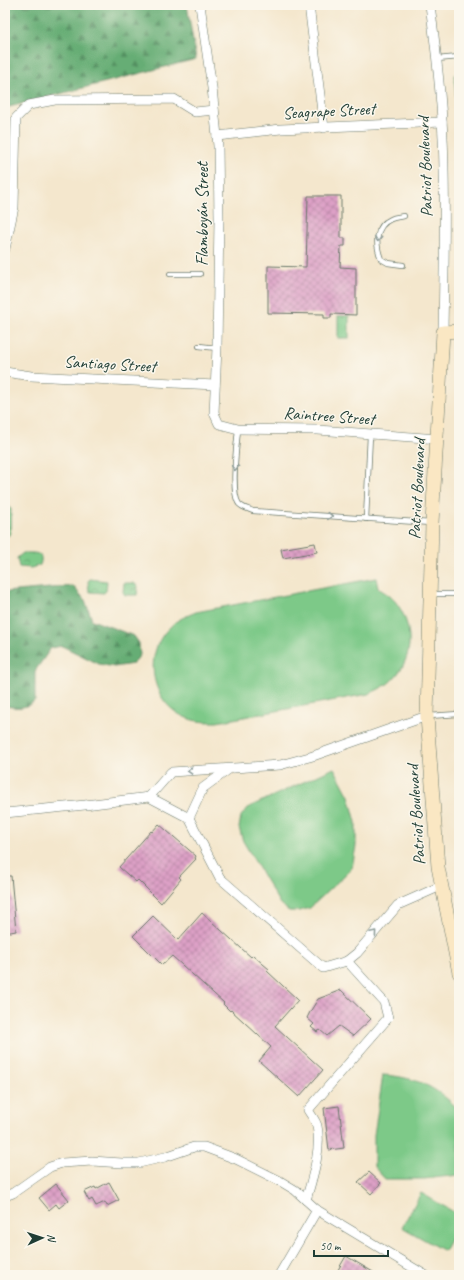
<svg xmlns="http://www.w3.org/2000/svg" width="464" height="1280" font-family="Caveat,sans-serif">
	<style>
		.green { fill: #7dc988; stroke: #4e835e }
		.forest { fill: url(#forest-firs); stroke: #427554 }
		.park { fill: url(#park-crowns); stroke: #4e835e }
		.building { fill: url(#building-cross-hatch) }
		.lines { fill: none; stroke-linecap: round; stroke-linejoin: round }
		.lane-casing { stroke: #6a786a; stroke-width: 6 }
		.street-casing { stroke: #6a786a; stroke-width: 10 }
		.secondary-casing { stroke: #6a786a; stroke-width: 14 }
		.lane { stroke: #fff; stroke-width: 4.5 }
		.street { stroke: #fff; stroke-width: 9 }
		.secondary { stroke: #fae7c3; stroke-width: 13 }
		.oneway { stroke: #8f9e9a }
		.labels { text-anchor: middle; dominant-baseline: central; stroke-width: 3; stroke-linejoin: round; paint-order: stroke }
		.street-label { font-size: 17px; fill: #1f3d34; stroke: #fbf7ec }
	</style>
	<defs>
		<pattern id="forest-firs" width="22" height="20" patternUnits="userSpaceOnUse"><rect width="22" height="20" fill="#66ad74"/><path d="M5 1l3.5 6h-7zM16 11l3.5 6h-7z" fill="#538e60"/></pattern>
		<pattern id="park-crowns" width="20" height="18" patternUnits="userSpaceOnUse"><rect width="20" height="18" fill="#7dc988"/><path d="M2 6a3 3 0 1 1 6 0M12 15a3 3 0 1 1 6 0" fill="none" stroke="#66a470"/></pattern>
		<pattern id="building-cross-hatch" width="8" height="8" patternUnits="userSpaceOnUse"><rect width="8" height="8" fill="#dda0c6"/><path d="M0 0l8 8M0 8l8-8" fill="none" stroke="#b384a2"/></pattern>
	</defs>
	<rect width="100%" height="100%" fill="#fbf7ec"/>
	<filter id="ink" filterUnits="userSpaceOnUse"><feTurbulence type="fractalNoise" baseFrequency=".025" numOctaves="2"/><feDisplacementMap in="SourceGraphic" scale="8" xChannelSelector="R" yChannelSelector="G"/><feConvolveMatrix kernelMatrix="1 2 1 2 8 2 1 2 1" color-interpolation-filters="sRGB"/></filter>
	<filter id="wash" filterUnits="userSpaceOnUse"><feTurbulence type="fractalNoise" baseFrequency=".012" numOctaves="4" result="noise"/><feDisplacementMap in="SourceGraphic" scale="16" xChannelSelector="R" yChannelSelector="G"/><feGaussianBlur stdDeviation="0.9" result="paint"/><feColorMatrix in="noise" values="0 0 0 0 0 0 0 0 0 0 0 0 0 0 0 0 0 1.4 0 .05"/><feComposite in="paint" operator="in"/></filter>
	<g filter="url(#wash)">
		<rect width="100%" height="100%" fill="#f4e7cd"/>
		<g class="green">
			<rect x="338" y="316" width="11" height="22"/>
			<path d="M376 578 378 588C384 592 391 596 395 601 413 624 415 656 394 678 387 686 377 690 368 694L217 722C207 722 196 722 187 718 150 704 142 653 170 627 177 619 187 616 196 612Z"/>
			<path d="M334 768 349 796 356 822V846L352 868 310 908 299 911H289L280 904 243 841 239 828 241 816 249 807Z"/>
			<path d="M383 1075C415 1077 435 1086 457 1108L459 1111V1175L424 1179H385L374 1167V1135Z"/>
			<path d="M421 1193 459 1215V1224L444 1251 402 1227Z"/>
		</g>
		<g class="forest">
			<path d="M5 5H187L196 59 5 108Z"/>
			<path d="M73 586 85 600 92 620 134 636 139 643 140 655 133 664 114 667 99 664 62 646 51 648 35 671V701C24 709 18 708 5 706V592Z"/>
		</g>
		<g class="park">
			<path d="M459 74V97H456L454 75Z"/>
			<path d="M5 506H7L11 509 10 533 9 535 5 537Z"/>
			<path d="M23 553C34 553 45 551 40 565L31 568 19 567 17 558Z"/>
			<path d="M90 579 107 581 106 591 104 593 91 592 89 591 88 581Z"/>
			<path d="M124 583H134L138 586 137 595H125L123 592Z"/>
		</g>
		<g id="blocks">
			<g class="building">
				<path d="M308 196H341V238H345V246H341L340 267 356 268V315L331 314V318H324V314L268 313V266L306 267Z"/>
				<path d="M315 543 317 552 283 558 281 549Z"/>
				<path d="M159 824 196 856 195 858 196 859 179 877 181 879 161 903 138 880 136 882 119 867 151 831 152 832Z"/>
				<path d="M5 876H11L16 931 5 933Z"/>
				<path d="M202 913 251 957 253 955 263 964 269 969 267 971 298 1000 275 1026 323 1070 299 1097 259 1061 271 1047 231 1010 230 1011 223 1004 224 1003 172 956 162 965 133 936 153 916 178 940Z"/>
				<path d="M341 990 371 1019 353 1036 339 1026 327 1036 320 1030 317 1032 311 1027 314 1024 307 1018 310 1012 318 999Z"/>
				<path d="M339 1106 344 1148 329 1150 324 1108Z"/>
				<path d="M369 1172 381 1183 371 1194 358 1182Z"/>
				<path d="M109 1182 119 1200 107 1206 105 1202 96 1206 92 1199 89 1201 84 1192 95 1187 96 1189Z"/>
				<path d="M56 1184 69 1200 59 1208 56 1204 49 1210 39 1198Z"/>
				<path d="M346 1256 378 1275H335Z"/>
			</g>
		</g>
	</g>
	<g filter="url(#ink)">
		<use href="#blocks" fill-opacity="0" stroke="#6a786a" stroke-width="1"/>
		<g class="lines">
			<g class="lane-casing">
				<g id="lane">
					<path d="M437 59 459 57"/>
					<path d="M403 265 388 263 381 259C375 244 375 226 391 219 395 217 400 217 404 216"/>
					<path d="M170 274H200"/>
					<path d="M199 346 217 348"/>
					<path d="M238 429C237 444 230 492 239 504 243 508 248 509 253 511L431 523"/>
					<path d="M366 519 370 435"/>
					<path d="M432 594H459"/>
					<path d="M429 716 459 714"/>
				</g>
			</g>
			<g class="street-casing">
				<g id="street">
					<path d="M200 5 212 88 218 146 219 219 217 348 214 413 219 424 238 429 318 430 438 439"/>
					<path d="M309 5 324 128"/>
					<path d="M430 5C436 49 441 93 443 138 446 202 444 267 443 332"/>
					<path d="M217 136 281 129 442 122"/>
					<path d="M5 249 14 207 16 118 29 105 55 100 174 99 195 112 214 110"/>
					<path d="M5 372 31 376 215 385"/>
					<path d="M149 797 171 772 280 765 313 756 427 716"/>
					<path d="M5 813 85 805 149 797 189 818 220 878 323 968 347 961 357 953 398 905 441 886"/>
					<path d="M189 818 203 788 229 769"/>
					<path d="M5 1196 13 1193 50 1167 62 1163 92 1161 122 1163H139L165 1157 194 1147H204L236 1159 280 1181 295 1190 317 1210 425 1275"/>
					<path d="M306 1200C312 1179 322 1149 317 1126 316 1121 311 1115 308 1110L388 1018 384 1002 347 961"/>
					<path d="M279 1275 317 1210"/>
				</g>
			</g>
			<g class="secondary-casing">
				<path id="secondary" d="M459 331 443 332 432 523 427 716 438 867 459 973"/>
			</g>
			<use href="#lane" class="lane"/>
			<use href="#street" class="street"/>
			<use href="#secondary" class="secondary"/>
		</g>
		<defs><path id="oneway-chevron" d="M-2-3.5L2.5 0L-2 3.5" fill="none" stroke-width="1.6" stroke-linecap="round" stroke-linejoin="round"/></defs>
		<g class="oneway">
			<use href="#oneway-chevron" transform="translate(378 239) rotate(96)"/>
			<use href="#oneway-chevron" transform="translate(235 468) rotate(94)"/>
			<use href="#oneway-chevron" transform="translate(330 516) rotate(4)"/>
			<use href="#oneway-chevron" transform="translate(190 771) rotate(176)"/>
			<use href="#oneway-chevron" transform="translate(374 933) rotate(-50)"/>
		</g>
	</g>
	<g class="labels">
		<g class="street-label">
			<text transform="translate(329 111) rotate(-3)">Seagrape Street</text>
			<text transform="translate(425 167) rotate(-92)">Patriot Boulevard</text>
			<text transform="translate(202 214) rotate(-90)">Flamboyán Street</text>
			<text transform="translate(110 364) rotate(3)">Santiago Street</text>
			<text transform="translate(329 416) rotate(4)">Raintree Street</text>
			<text transform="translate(417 489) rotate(-87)">Patriot Boulevard</text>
			<text transform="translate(416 815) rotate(-94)">Patriot Boulevard</text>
		</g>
	</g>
	<rect width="464" height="1280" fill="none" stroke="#fbf7ec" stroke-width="20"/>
	<g transform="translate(42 1238) rotate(87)" stroke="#fbf7ec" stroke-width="3" paint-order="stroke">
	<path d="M0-3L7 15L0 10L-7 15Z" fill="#1f3d34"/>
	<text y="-6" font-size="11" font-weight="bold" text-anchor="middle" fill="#1f3d34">N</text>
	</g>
	<path d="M314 1250v6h74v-6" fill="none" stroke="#1f3d34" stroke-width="2"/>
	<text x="320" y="1250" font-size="12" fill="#1f3d34" stroke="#fbf7ec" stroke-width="3" paint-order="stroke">50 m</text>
</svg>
